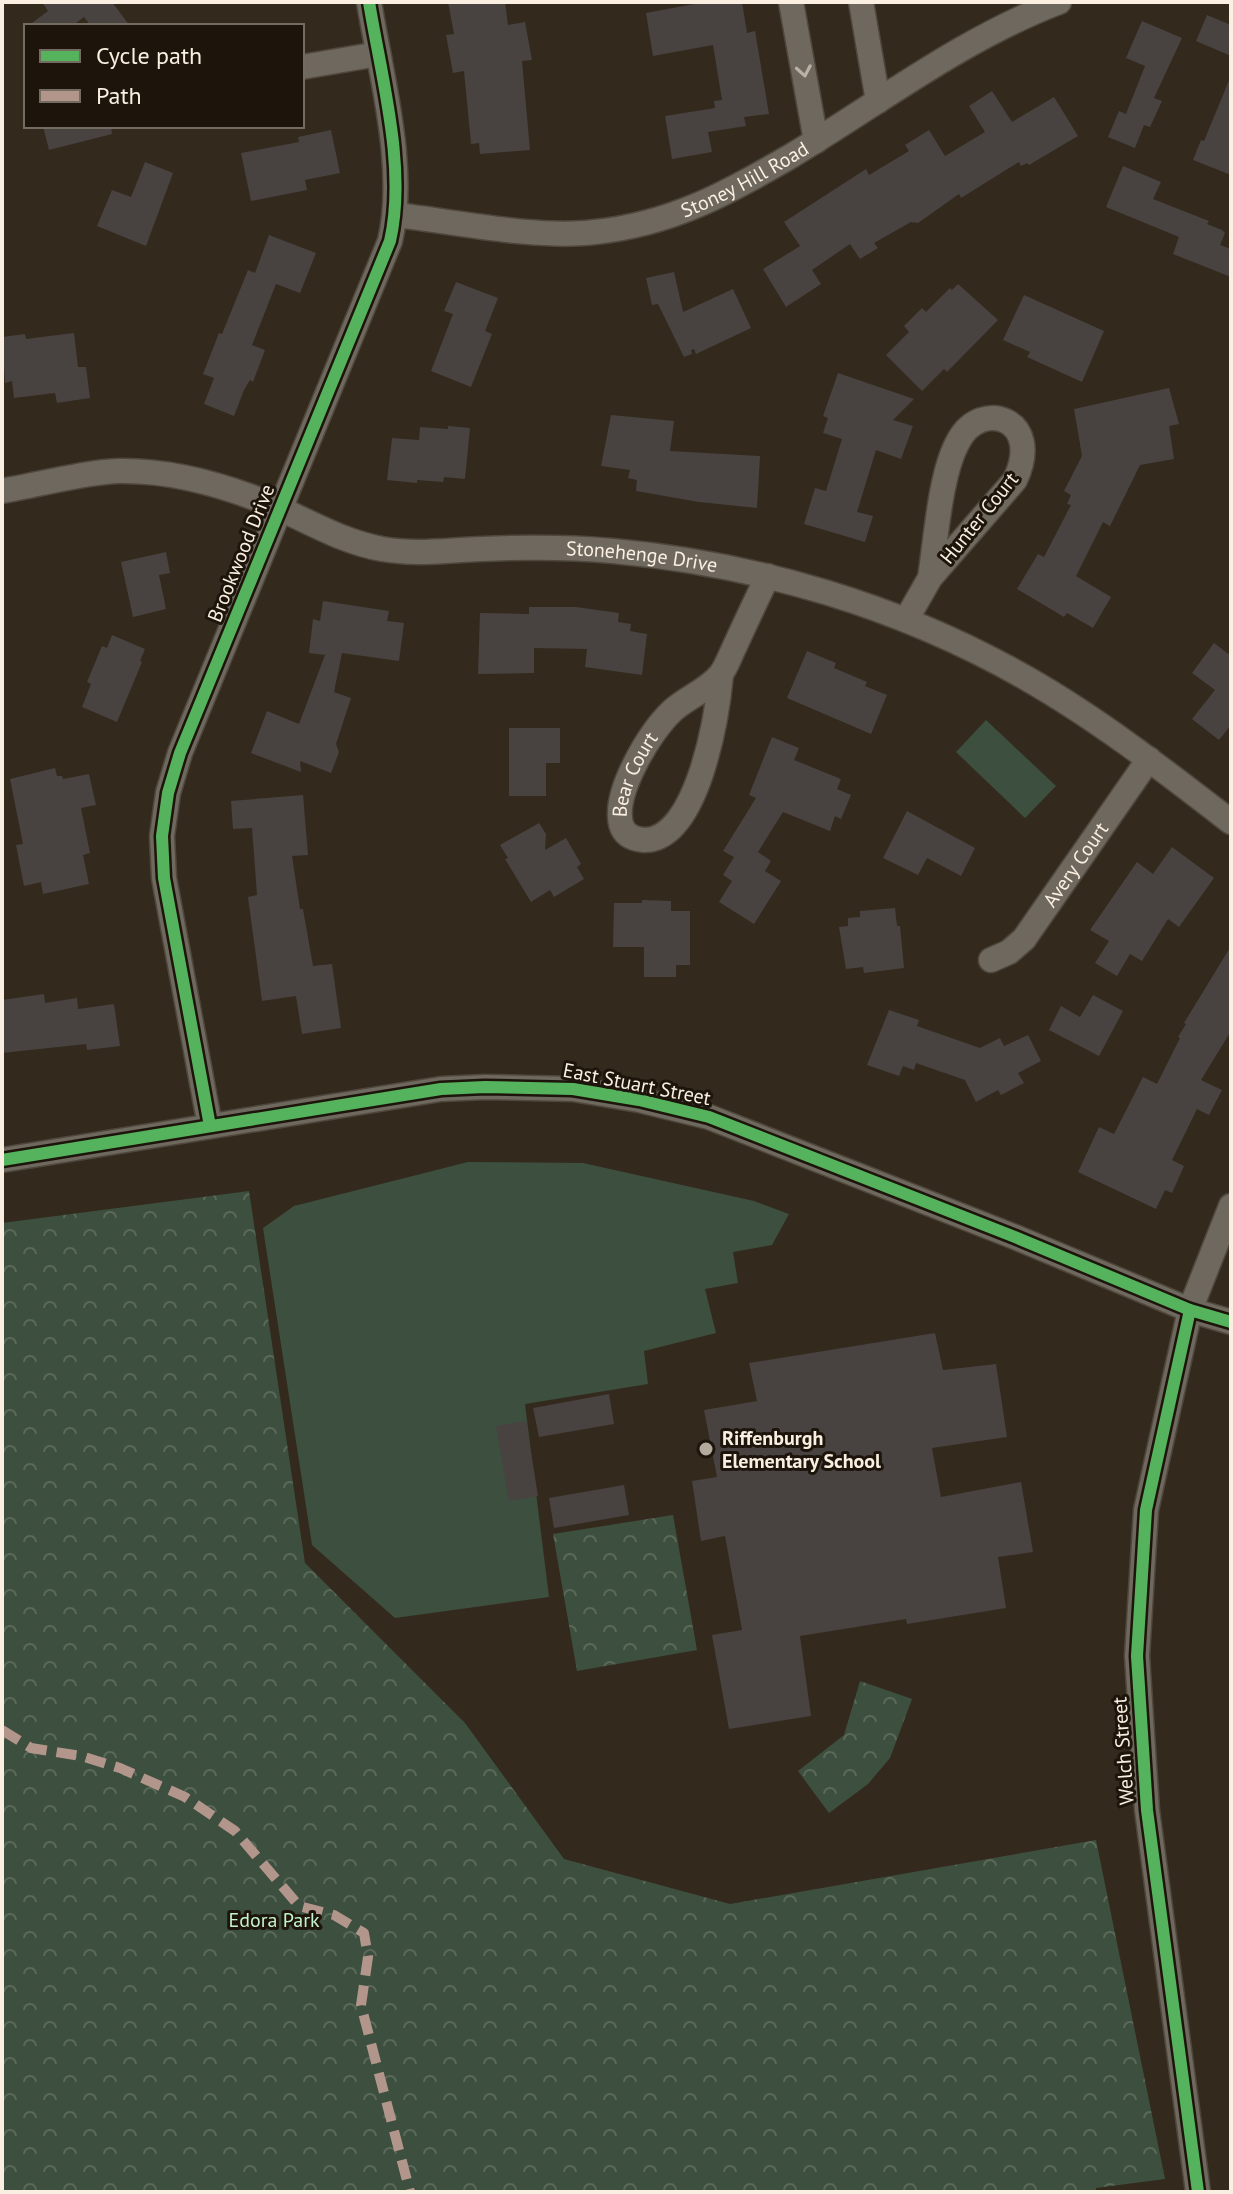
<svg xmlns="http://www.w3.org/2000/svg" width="1233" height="2194" font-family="'PT Sans',sans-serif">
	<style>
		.grass { fill: #3d4f3e }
		.park { fill: url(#park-crowns) }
		.building { fill: #484241 }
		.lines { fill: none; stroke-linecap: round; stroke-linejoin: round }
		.street-casing { stroke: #4f473c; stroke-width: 27 }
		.street { stroke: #6e685e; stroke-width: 24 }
		.quiet { stroke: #b2968c; stroke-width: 10; stroke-dasharray: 20 10; stroke-linecap: butt }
		.cycleway-casing { stroke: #1d150b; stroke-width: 17 }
		.cycleway { stroke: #56b35d; stroke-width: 12 }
		.oneway { stroke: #bbb2a6 }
		.poi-dot { fill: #b4aa9c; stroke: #1d150b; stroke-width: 3 }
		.labels { text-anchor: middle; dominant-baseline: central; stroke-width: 6; stroke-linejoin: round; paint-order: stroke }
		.street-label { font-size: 20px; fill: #faefe1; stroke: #1d150b }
		.poi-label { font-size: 20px; font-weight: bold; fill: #faefe1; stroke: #1d150b; text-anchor: start }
		.park-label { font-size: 20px; fill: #c2f3cb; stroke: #1d150b }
	</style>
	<defs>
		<pattern id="park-crowns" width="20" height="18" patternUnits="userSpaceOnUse" patternTransform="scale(2)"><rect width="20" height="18" fill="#3d4f3e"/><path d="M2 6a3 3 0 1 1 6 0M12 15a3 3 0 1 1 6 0" fill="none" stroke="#5a695a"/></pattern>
	</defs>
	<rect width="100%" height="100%" fill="#332a1d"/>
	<g class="grass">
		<path d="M986 720 1056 786 1025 818 956 752Z"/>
		<path d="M468 1162 583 1163 754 1201 789 1214 772 1245 733 1252 738 1283 705 1289 716 1333 644 1351 648 1384 525 1404 549 1597 395 1618 312 1545 263 1228 294 1206Z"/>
	</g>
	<g class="park">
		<path d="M249 1191 305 1563 465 1723 564 1859 730 1904 1096 1840 1165 2179 1096 2188V2192H2V1223Z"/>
		<path d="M673 1515 697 1650 577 1671 553 1534Z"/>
		<path d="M860 1681 912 1699 890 1758 868 1784 829 1813 798 1771 844 1735Z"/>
	</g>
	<g class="building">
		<path d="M42 2H112L130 26H91L84 17 72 26H28L48 11Z"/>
		<path d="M448 2H505L508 25 525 22 532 60 522 61 530 150 480 154 479 143 471 144 464 71 453 73 446 35 454 34Z"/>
		<path d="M705 2H742L747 33 755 31 769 114 744 117 746 126 708 132 712 152 672 159 665 116 715 108 714 101 722 100 713 45 653 56 646 13Z"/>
		<path d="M1207 15 1231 25V56L1196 41Z"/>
		<path d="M1142 21 1182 38 1154 98 1162 101 1150 127 1144 125 1135 148 1108 137 1119 111 1126 114 1145 66 1126 58Z"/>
		<path d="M1230 78H1231V175L1193 160 1201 140 1204 141Z"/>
		<path d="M992 91 1012 122 1054 97 1078 136 1029 165 1027 163 1021 166 1019 162 961 198 959 194 918 223 911 222 874 243 878 248 860 259 850 244 812 270 821 284 786 307 763 269 800 246 784 222 866 169 869 175 909 151 905 145 929 130 945 156 985 132 969 106Z"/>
		<path d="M43 126H111L112 134 49 150Z"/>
		<path d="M331 130 340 173 305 180 307 190 251 201 241 153 299 142 298 137Z"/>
		<path d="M145 162 173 173 146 246 97 226 112 190 131 197Z"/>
		<path d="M1123 166 1161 182 1153 199 1209 221 1207 224 1222 230 1225 233 1220 245 1231 249V277L1173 254 1179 237 1106 207Z"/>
		<path d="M269 235 316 253 300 293 276 284 252 345 265 350 253 382 250 380 244 390 234 416 204 404 214 378 203 374 219 333 222 334 248 270 255 273Z"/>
		<path d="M674 272 683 312 733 289 751 328 696 354 694 349 691 350 692 354 684 357 658 304 652 305 646 278Z"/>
		<path d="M456 282 498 298 485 331 492 334 471 387 431 371 453 314 444 311Z"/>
		<path d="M958 284 998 320 947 372 944 369 922 391 886 355 909 332 904 326 922 308 926 312 950 288 952 290Z"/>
		<path d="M1024 295 1104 331 1082 382 1027 357 1030 352 1003 340Z"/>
		<path d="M74 333 78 367H86L90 398 57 403 55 393 14 398 12 381 5 383 2 337 25 334 26 339Z"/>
		<path d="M838 373 914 399 893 420 913 426 901 459 876 450 857 512 873 516 865 542 804 524 815 488 826 491 842 439 823 433 828 418 823 416Z"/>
		<path d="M1169 388 1179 424 1169 426 1174 459 1140 465 1110 526 1103 522 1076 576 1111 597 1093 628 1067 613 1064 617 1017 589 1038 554 1044 557 1071 505 1067 504 1071 495 1064 491 1082 456 1074 409Z"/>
		<path d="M611 415 674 421 670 451 760 456 757 508 699 502 636 491 637 480 628 478 630 470 601 466Z"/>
		<path d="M448 426 470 428 465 479 444 477 443 482 417 480V483L387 480 392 438 419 440 420 427 448 429Z"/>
		<path d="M166 552 170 573 159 575 166 609 133 617 121 562Z"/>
		<path d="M323 601 389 611 387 621 404 623 399 661 342 653 334 692 351 698 336 744 339 752 331 773 300 761 301 772 251 753 267 711 299 724 325 655 309 653 313 619 320 621Z"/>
		<path d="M529 607H576L619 613 618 622 631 624 630 631 647 634 642 675 585 667 587 649 534 648V673L478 674 480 613 529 614Z"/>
		<path d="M112 635 145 649 140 661 142 662 117 722 82 707 91 684 87 682 102 646 107 648Z"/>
		<path d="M1214 643 1231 656V725L1219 740 1192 719 1215 690 1192 673Z"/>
		<path d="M807 651 836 663 834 668 867 682 865 686 887 695 871 734 787 698Z"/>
		<path d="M509 728H560V763H546V796H509Z"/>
		<path d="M772 737 799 748 794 760 841 779 837 789 851 795 841 819 835 816 830 831 783 812 758 852 771 861 765 871 781 881 754 924 719 902 732 881 723 875 734 857 723 851 756 798 749 795Z"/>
		<path d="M55 768 57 776H62L63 779 89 774 96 805 81 808 90 853 83 855 89 884 43 894 41 882 24 886 16 845 23 844 10 779Z"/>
		<path d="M303 795 308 855 292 856 300 909H303L313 966 332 964 341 1028 302 1034 296 996 262 1001 248 897 257 895 252 828 233 829 231 801Z"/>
		<path d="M907 811 975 848 961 876 927 858 918 875 883 858Z"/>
		<path d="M539 823 546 834 545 850 566 838 581 864 577 867 584 879 554 897 550 890 531 902 505 859 508 858 500 845Z"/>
		<path d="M1172 847 1214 878 1179 927 1168 919 1142 961 1130 954 1117 976 1095 963 1109 941 1090 930 1137 862 1153 874Z"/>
		<path d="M642 900 671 901V911H690V965H676V977H644V947H613L614 903H642Z"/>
		<path d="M895 908 897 926H900L904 968 864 973 863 967 846 969 839 927 848 926V918L860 917V911Z"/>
		<path d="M1231 946V1031L1201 1080 1222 1090 1209 1115 1197 1109 1172 1160 1184 1166 1172 1193 1165 1190 1156 1209 1078 1172 1099 1127 1114 1134 1143 1077 1157 1084 1180 1038 1178 1037 1186 1024 1184 1023Z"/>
		<path d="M44 994 45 1003 77 998 78 1009 114 1004 120 1046 87 1050 86 1044 2 1053V1000Z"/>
		<path d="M1093 995 1123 1011 1099 1056 1049 1030 1061 1006 1080 1017Z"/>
		<path d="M889 1010 919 1020 917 1026 980 1048 1000 1038 1004 1046 1028 1035 1041 1061 1018 1073 1024 1083 1001 1095 998 1090 976 1102 965 1080 916 1063 914 1070 903 1066 899 1076 867 1065Z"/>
		<path d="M935 1333 943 1370 996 1364 1007 1437 932 1448 941 1497 1021 1482 1033 1552 998 1557 1006 1608 907 1624 906 1619 800 1636 811 1716 729 1729 712 1635 742 1630 725 1536 701 1541 692 1481 717 1477 704 1410 757 1401 749 1363Z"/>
		<path d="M609 1394 614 1424 539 1437 533 1408Z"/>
		<path d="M526 1421 538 1496 509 1501 496 1426Z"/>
		<path d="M624 1485 629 1515 554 1528 549 1498Z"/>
	</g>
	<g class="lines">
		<g class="street-casing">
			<g id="street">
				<path d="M791 2 816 141"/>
				<path d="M861 2 878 101"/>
				<path d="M302 67 378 54"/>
				<path id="s1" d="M396 215C457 222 536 239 595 232 671 224 726 194 791 156 879 103 962 39 1059 2"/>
				<path id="s2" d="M2 491C38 485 84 472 119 471 167 470 216 483 260 500 302 517 338 541 382 549 416 555 447 550 481 549 525 547 569 547 613 551 757 564 900 606 1026 678 1098 719 1165 771 1231 822"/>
				<path d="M906 620 930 578 1015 480C1044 419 982 398 959 440 940 472 936 540 930 578"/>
				<path id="s3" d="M721 675C717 716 698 840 644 840 633 839 624 835 621 824 613 793 649 733 672 711 686 698 708 690 720 675 726 668 730 656 734 648 745 624 756 600 768 576"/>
				<path id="s4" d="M991 960 1009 952 1024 939 1149 759"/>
				<path d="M210 1126 164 878 162 836 168 793 180 753 390 241C407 168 381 76 369 2"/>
				<path d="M2 1160 441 1089 485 1087 573 1089 639 1100 709 1117 1015 1237 1190 1310 1231 1322"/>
				<path d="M1198 2192 1147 1810 1137 1656 1146 1510 1190 1310 1231 1206"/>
			</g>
		</g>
		<use href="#street" class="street"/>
		<path class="quiet" d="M2 1730 31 1748 81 1756 120 1768 185 1797 235 1831 299 1906 334 1915 364 1933 368 1957 361 2005 410 2192"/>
		<g class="cycleway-casing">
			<g id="cycleway">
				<path d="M210 1126 164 878 162 836 168 793 180 753 390 241C407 168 381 76 369 2"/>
				<path d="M2 1160 441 1089 485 1087 573 1089 639 1100 709 1117 1015 1237 1190 1310 1231 1322"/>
				<path d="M1190 1310 1146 1510 1137 1656 1147 1810 1198 2192"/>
			</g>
		</g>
		<use href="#cycleway" class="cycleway"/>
	</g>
	<defs><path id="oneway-chevron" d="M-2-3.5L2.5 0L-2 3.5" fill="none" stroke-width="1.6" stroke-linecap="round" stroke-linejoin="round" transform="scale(2)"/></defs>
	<use class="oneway" href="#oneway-chevron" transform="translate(804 71) rotate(80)"/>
	<circle class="poi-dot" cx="706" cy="1449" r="8"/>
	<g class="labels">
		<g class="street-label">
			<text stroke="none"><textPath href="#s1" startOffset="360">Stoney Hill Road</textPath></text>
			<text transform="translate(979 518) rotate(-51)">Hunter Court</text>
			<text transform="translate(241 553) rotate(-68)">Brookwood Drive</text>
			<text stroke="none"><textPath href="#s2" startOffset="656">Stonehenge Drive</textPath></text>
			<text stroke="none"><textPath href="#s3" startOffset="276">Bear Court</textPath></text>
			<text stroke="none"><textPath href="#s4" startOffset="130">Avery Court</textPath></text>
			<text transform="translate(637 1084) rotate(11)">East Stuart Street</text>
			<text transform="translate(1123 1751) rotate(-94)">Welch Street</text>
		</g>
		<g class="poi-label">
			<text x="722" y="1438">Riffenburgh<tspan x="722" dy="23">Elementary School</tspan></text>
		</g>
		<g class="park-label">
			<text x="274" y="1920">Edora Park</text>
		</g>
	</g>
	<rect width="1233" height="2194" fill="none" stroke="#faefe1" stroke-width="8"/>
	<rect x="24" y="24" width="280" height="104" fill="#1d150b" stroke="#756c61" stroke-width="2"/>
	<rect x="40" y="50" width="40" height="12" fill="#56b35d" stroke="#756c61" stroke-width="2"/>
	<text x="96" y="64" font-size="24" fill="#faefe1">Cycle path</text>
	<rect x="40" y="90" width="40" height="12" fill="#b2968c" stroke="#756c61" stroke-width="2"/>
	<text x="96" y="104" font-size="24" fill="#faefe1">Path</text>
</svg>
